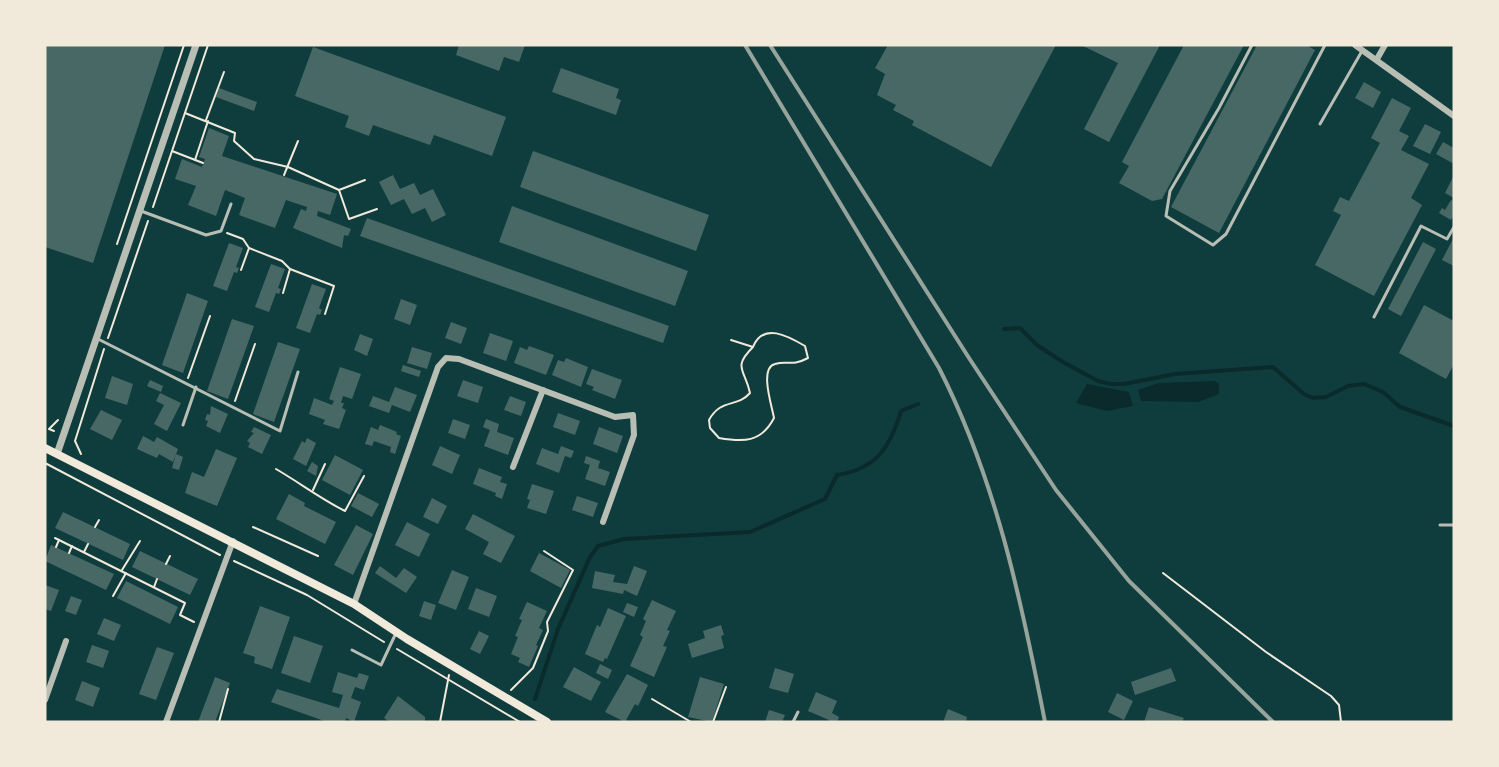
<svg xmlns="http://www.w3.org/2000/svg" width="1499" height="767" font-family="'DM Sans',sans-serif">
	<style>
		.water { fill: #0a2a2b }
		.lines { fill: none; stroke-linecap: round; stroke-linejoin: round }
		.stream { stroke: #0a2a2b; stroke-width: 4 }
		.building { fill: #486865 }
		.path { stroke: #f1e9da; stroke-width: 2 }
		.service { stroke: #b8beb3; stroke-width: 3 }
		.minor { stroke: #b8beb3; stroke-width: 6 }
		.tertiary { stroke: #b8beb3; stroke-width: 7 }
		.secondary { stroke: #f1e9da; stroke-width: 8 }
		.rail { stroke: #97a49c; stroke-width: 4 }
	</style>
	<rect width="100%" height="100%" fill="#0f3d3e"/>
	<g class="water">
		<path d="M1215 381 1219 384V394L1198 402 1141 401 1138 390 1159 383Z"/>
		<path d="M1087 384 1129 392 1133 406 1107 411 1076 403Z"/>
	</g>
	<g class="lines">
		<g class="stream">
			<path d="M1004 329 1020 328 1037 345 1063 362 1098 381 1111 384H1124L1175 374 1273 367 1304 394 1313 398 1326 397 1348 386 1364 384 1383 392 1400 407 1454 426"/>
			<path d="M535 699 558 629 590 557 598 546 624 539 750 532 825 499 837 475C877 469 890 447 901 411L918 404"/>
		</g>
	</g>
	<g class="building">
		<path d="M45 45H165L93 263 45 247Z"/>
		<path d="M459 45H525L519 62 504 57 499 71 456 55Z"/>
		<path d="M888 45H1056L991 167 912 125 914 121 893 110 896 105 877 95 885 74 875 68Z"/>
		<path d="M1081 45H1160L1109 142 1084 129 1118 63Z"/>
		<path d="M1184 45H1244L1162 199 1152 201 1119 183 1129 166 1122 162Z"/>
		<path d="M1257 45H1306L1315 50 1219 233 1171 207Z"/>
		<path d="M313 47 506 117 492 156 434 135 430 145 373 125 369 136 345 127 349 116 295 96Z"/>
		<path d="M561 68 619 89 616 98 621 100 616 115 552 92Z"/>
		<path d="M1364 82 1381 92 1373 108 1355 98Z"/>
		<path d="M219 88 257 102 254 111 216 97Z"/>
		<path d="M1392 98 1411 108 1399 131 1409 136 1401 150 1429 164 1411 198 1422 205 1374 296 1315 265 1341 215 1333 211 1340 197 1349 201 1380 143 1371 138Z"/>
		<path d="M1425 124 1441 132 1430 154 1413 146Z"/>
		<path d="M209 128 229 136 222 156 337 194 330 215 318 211 317 216 351 229 348 236 344 235 342 248 293 228 301 209 306 211 307 207 286 200 275 228 239 215 245 198 225 190 216 216 188 205 196 186 175 179 182 159 202 167 205 159 199 157Z"/>
		<path d="M1443 142 1454 148V164L1436 154Z"/>
		<path d="M533 151 709 215 696 251 520 187Z"/>
		<path d="M393 175 400 189 414 183 420 195 433 189 446 215 432 222 425 208 412 214 404 199 391 205 379 182Z"/>
		<path d="M1454 175V198L1445 193Z"/>
		<path d="M1451 200 1454 201V215L1451 220 1439 213 1442 208 1445 210Z"/>
		<path d="M512 206 688 271 675 306 499 242Z"/>
		<path d="M367 218 669 326 663 343 360 236Z"/>
		<path d="M1454 237V266L1442 260Z"/>
		<path d="M1423 242 1436 249 1401 316 1388 309Z"/>
		<path d="M229 243 243 248 236 267 239 268 237 273 234 272 227 291 213 286Z"/>
		<path d="M271 264 285 269 278 288 281 289 279 294 276 293 269 312 255 307Z"/>
		<path d="M312 284 326 289 319 308 322 310 320 315 317 314 310 333 296 328Z"/>
		<path d="M187 293 208 301 183 373 162 365Z"/>
		<path d="M401 299 417 305 410 325 394 319Z"/>
		<path d="M1424 305 1454 321V364L1446 379 1399 353Z"/>
		<path d="M232 319 254 326 228 399 207 391Z"/>
		<path d="M451 322 467 328 461 344 445 338Z"/>
		<path d="M490 333 513 341 506 361 483 353Z"/>
		<path d="M360 334 373 339 367 356 354 350Z"/>
		<path d="M278 342 300 349 274 422 253 414Z"/>
		<path d="M529 346 554 355 546 375 514 363 520 347 527 350Z"/>
		<path d="M412 347 432 353 427 369 407 363Z"/>
		<path d="M566 358 588 367 581 387 552 375 558 360 564 362Z"/>
		<path d="M403 365 421 371 419 377 401 371Z"/>
		<path d="M340 367 361 374 352 399 343 396 341 403H344L342 408 346 410 339 429 323 424 325 420 309 414 314 398 332 405 334 401 329 399Z"/>
		<path d="M592 369 622 380 615 399 592 390 594 387 586 384Z"/>
		<path d="M112 376 133 384 127 405 105 398Z"/>
		<path d="M150 380 163 386 161 392 147 386Z"/>
		<path d="M463 380 483 387 478 403 457 396Z"/>
		<path d="M395 387 417 395 410 412 392 405 389 413 369 406 373 396 389 402Z"/>
		<path d="M160 393 181 403 167 431 154 424 164 405 156 401Z"/>
		<path d="M510 396 526 402 521 416 504 410Z"/>
		<path d="M211 406 228 414 220 433 206 426 208 421 205 420 207 414 210 415Z"/>
		<path d="M101 410 122 420 112 440 90 429Z"/>
		<path d="M558 413 580 421 575 435 553 427Z"/>
		<path d="M453 419 470 425 465 439 448 433Z"/>
		<path d="M486 419 499 424 497 432 514 438 508 455 484 446 490 430 483 427Z"/>
		<path d="M380 425 397 432 396 434 401 436 395 454 390 452 391 447 374 441 372 446 365 444 371 427 378 430Z"/>
		<path d="M254 427 271 435 262 454 248 447 250 443 247 441 254 433 251 432Z"/>
		<path d="M599 427 623 436 617 453 593 444Z"/>
		<path d="M143 436 154 442 157 437 178 449 173 462 159 454 157 458 137 449Z"/>
		<path d="M307 438 316 443 306 466 293 459 302 441 305 443Z"/>
		<path d="M440 446 460 455 452 474 432 465Z"/>
		<path d="M561 446 574 451 571 458 565 456 559 473 536 464 542 448 558 454Z"/>
		<path d="M216 449 237 458 217 506 185 493 192 472 204 477Z"/>
		<path d="M176 454 183 457 179 470 172 468Z"/>
		<path d="M335 455 363 470 350 495 322 480Z"/>
		<path d="M586 456 600 461 598 468 610 472 605 486 585 479 590 465 584 463Z"/>
		<path d="M312 462 318 466 316 476 307 471Z"/>
		<path d="M479 468 502 477 500 482 507 484 502 499 495 496 496 493 473 484Z"/>
		<path d="M532 484 554 491 546 514 527 508 530 500 527 499Z"/>
		<path d="M358 493 379 504 372 517 351 506Z"/>
		<path d="M289 494 305 503 304 506 336 522 325 544 276 519Z"/>
		<path d="M577 496 598 503 593 517 572 510Z"/>
		<path d="M432 498 447 506 438 524 423 517Z"/>
		<path d="M63 512 130 544 123 560 55 528Z"/>
		<path d="M473 514 515 536 501 563 483 554 489 542 465 529Z"/>
		<path d="M407 522 430 534 419 557 395 545Z"/>
		<path d="M356 525 373 534 353 575 334 565Z"/>
		<path d="M51 545 114 574 106 590 45 561Z"/>
		<path d="M140 551 198 579 190 595 132 567Z"/>
		<path d="M539 553 570 570 561 588 530 571Z"/>
		<path d="M380 566 396 578 404 568 417 577 406 593 375 573Z"/>
		<path d="M634 566 647 571 637 596 624 590 623 594 592 588 595 571 615 575 613 582 627 584Z"/>
		<path d="M452 570 469 577 456 610 438 603Z"/>
		<path d="M126 581 178 607 170 624 117 598Z"/>
		<path d="M45 585 59 590 51 611 45 609Z"/>
		<path d="M476 588 497 596 489 617 468 609Z"/>
		<path d="M71 596 82 600 76 615 65 611Z"/>
		<path d="M652 600 676 611 667 630 670 631 663 646 667 647 654 677 630 666 643 637 640 635 646 621 643 619Z"/>
		<path d="M424 601 436 605 431 620 419 616Z"/>
		<path d="M527 602 547 611 539 628 543 630 536 645 538 646 529 667 518 662 520 658 511 654 518 637 515 636 522 620 519 619Z"/>
		<path d="M627 603 638 607 634 617 623 612Z"/>
		<path d="M260 606 290 617 272 669 254 663 255 657 243 653Z"/>
		<path d="M608 608 626 616 607 659 605 658 603 662 585 654 597 625 600 627Z"/>
		<path d="M104 618 121 625 114 641 97 634Z"/>
		<path d="M721 625 724 635 721 636 724 648 692 658 688 644 705 638 703 631Z"/>
		<path d="M479 631 489 636 480 654 470 649Z"/>
		<path d="M294 636 323 646 310 683 281 673Z"/>
		<path d="M92 645 109 651 103 668 86 662Z"/>
		<path d="M157 647 174 653 156 700 139 694Z"/>
		<path d="M600 664 612 670 608 679 596 673Z"/>
		<path d="M574 667 601 682 591 701 563 687Z"/>
		<path d="M775 668 794 674 788 693 769 688Z"/>
		<path d="M1171 668 1176 681 1135 695 1131 682Z"/>
		<path d="M338 672 357 678 359 673 369 676 364 690 355 687 351 698 361 702 354 722 346 718 345 722H327L271 702 277 689 339 708 343 695 332 692Z"/>
		<path d="M627 674 648 685 638 706 635 704 625 722 605 712Z"/>
		<path d="M215 677 230 683 215 722H198Z"/>
		<path d="M700 677 724 684 712 722 688 717Z"/>
		<path d="M82 681 100 688 93 707 75 700Z"/>
		<path d="M816 692 837 701 832 713 839 717 837 722H828L829 720 808 711Z"/>
		<path d="M1117 693 1133 701 1124 720 1108 712Z"/>
		<path d="M398 696 425 717V722H390L384 718Z"/>
		<path d="M1149 707 1184 718 1182 722H1144Z"/>
		<path d="M948 709 967 717 966 722H943Z"/>
		<path d="M769 710 785 715 782 722H765Z"/>
	</g>
	<g class="lines">
		<g class="path">
			<path d="M185 113 235 133 234 141 254 159 288 167 339 190 365 180"/>
			<path d="M206 120 224 72"/>
			<path d="M172 151 203 163"/>
			<path d="M195 160 208 121"/>
			<path d="M284 175 298 141"/>
			<path d="M339 190 349 219 377 209"/>
			<path d="M153 207 208 45"/>
			<path d="M227 233 243 239 249 248 282 261 290 269 334 286 325 314"/>
			<path d="M117 244 184 45"/>
			<path d="M241 270 249 248"/>
			<path d="M283 293 290 269"/>
			<path d="M108 338 148 221"/>
			<path d="M731 340 753 347C763 322 788 336 805 346L808 358C791 367 788 360 775 364 759 368 772 406 774 418 761 443 743 442 719 438L710 428 709 420C721 398 737 408 750 393 745 369 732 368 753 347"/>
			<path d="M188 378 210 316"/>
			<path d="M235 401 255 344"/>
			<path d="M54 431 49 429 58 420"/>
			<path d="M81 454 75 441 104 349"/>
			<path d="M45 463 220 555"/>
			<path d="M276 469C300 483 321 499 345 511L364 476"/>
			<path d="M313 490 325 464"/>
			<path d="M95 527 99 520"/>
			<path d="M253 527 318 556"/>
			<path d="M55 538 185 603 180 615 194 622"/>
			<path d="M56 547 59 540"/>
			<path d="M84 552 88 544"/>
			<path d="M69 553 72 546"/>
			<path d="M234 561 307 595 384 642"/>
			<path d="M166 564 170 556"/>
			<path d="M122 570 140 541"/>
			<path d="M1163 573 1266 652 1331 696 1339 705 1341 722"/>
			<path d="M154 587 157 579"/>
			<path d="M113 596 126 573"/>
			<path d="M397 649 520 722"/>
			<path d="M511 690 533 668 548 631 547 622 573 570 544 551"/>
			<path d="M652 699 691 722"/>
			<path d="M219 722 228 689"/>
			<path d="M440 722 449 675"/>
			<path d="M713 722 726 687"/>
		</g>
		<g class="service">
			<path d="M1252 45 1219 108 1170 191 1166 216 1213 245 1226 234 1325 45"/>
			<path d="M1320 124 1362 51"/>
			<path d="M141 211 206 235 221 231 231 204"/>
			<path d="M1374 317 1421 226 1447 239 1454 227"/>
			<path d="M98 339 280 431 298 372"/>
			<path d="M183 425 196 387"/>
			<path d="M1440 525H1454"/>
			<path d="M352 650 381 665 396 633"/>
			<path d="M793 722 798 712"/>
		</g>
		<g class="minor">
			<path d="M1355 45 1454 116"/>
			<path d="M1377 59 1385 45"/>
			<path d="M513 467 543 390"/>
			<path d="M354 604 438 367 446 358 459 359 615 417 633 415 634 435 603 522"/>
			<path d="M45 700 66 641"/>
			<path d="M166 722 233 541"/>
		</g>
		<path class="tertiary" d="M57 454 196 45"/>
		<path class="secondary" d="M45 448 354 604 407 639 547 722"/>
		<g class="rail">
			<path d="M745 45 939 368C996 480 1021 599 1045 722"/>
			<path d="M770 45 969 358 1056 490 1129 581 1273 722"/>
		</g>
	</g>
	<rect width="1499" height="767" fill="none" stroke="#f1e9da" stroke-width="93"/>
</svg>
